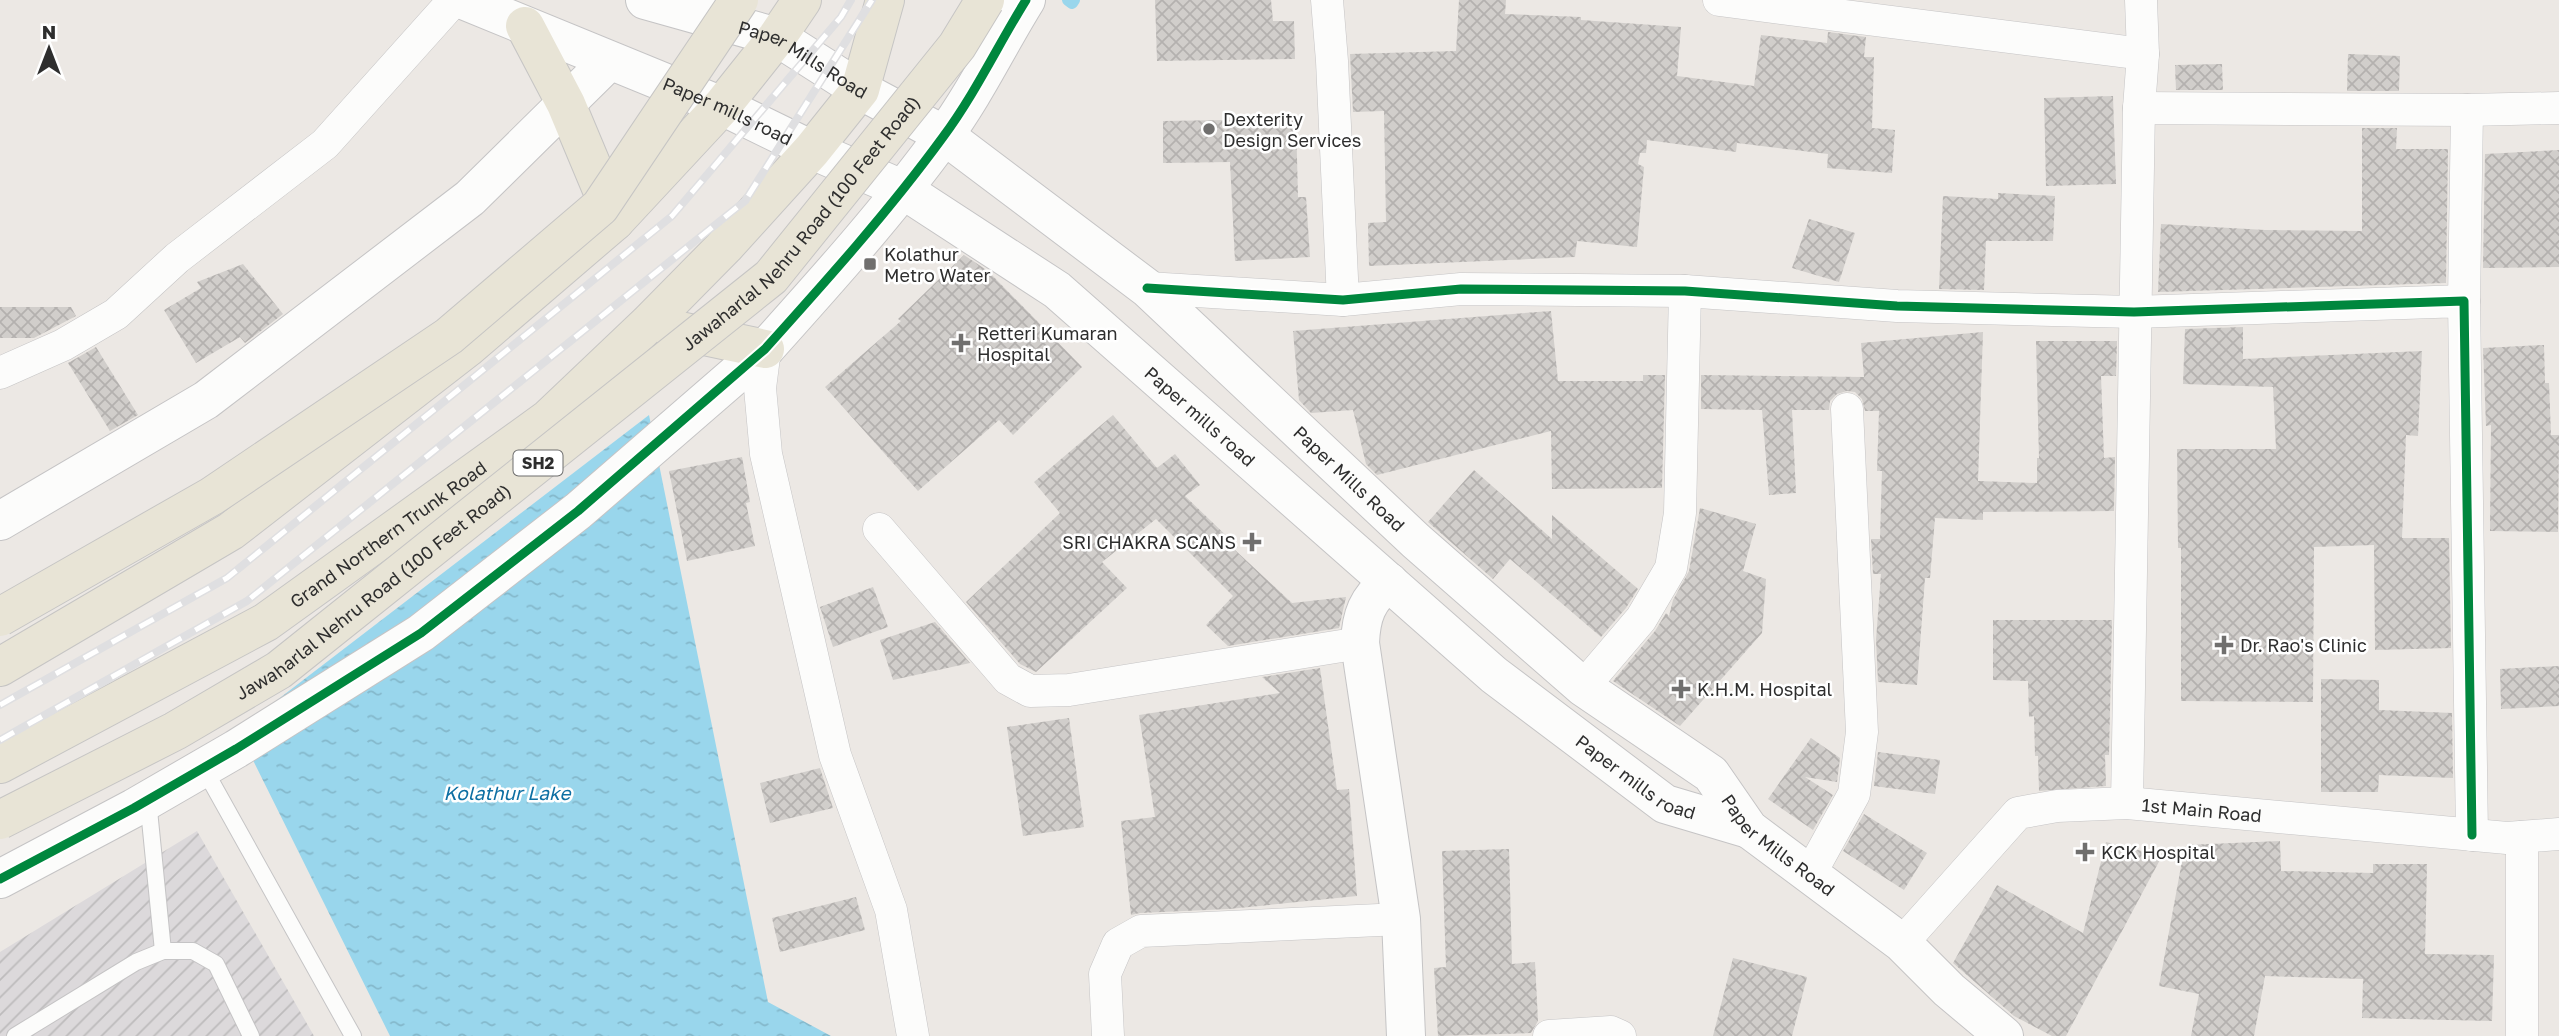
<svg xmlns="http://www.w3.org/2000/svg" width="2559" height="1036" font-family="'Golos Text',sans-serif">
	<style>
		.industrial { fill: url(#industrial-furrows) }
		.water { fill: url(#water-ripples) }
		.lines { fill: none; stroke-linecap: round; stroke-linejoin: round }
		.stream { stroke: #99d6ec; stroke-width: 12 }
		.building { fill: url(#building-cross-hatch) }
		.lane-casing { stroke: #c5c4c5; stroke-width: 18 }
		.street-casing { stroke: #c5c4c5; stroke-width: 33 }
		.secondary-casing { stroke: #c5c4c5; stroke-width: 40 }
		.primary-casing { stroke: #c6c5c4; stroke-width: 40 }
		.lane { stroke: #fcfcfb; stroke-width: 16 }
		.street { stroke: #fcfcfb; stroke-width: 32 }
		.secondary { stroke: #fcfcfb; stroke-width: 38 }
		.primary { stroke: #e8e4d6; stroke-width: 38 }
		.rail-casing { stroke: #dfdfe1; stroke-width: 8 }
		.rail { stroke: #fff; stroke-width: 5; stroke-dasharray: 16; stroke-linecap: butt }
		.primary-bridge-casing { stroke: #c6c5c4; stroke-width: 40; stroke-linecap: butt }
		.primary-bridge { stroke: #e8e4d6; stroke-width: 38 }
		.cycleway-casing { stroke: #fff; stroke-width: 13 }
		.cycleway { stroke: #00873e; stroke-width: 9 }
		.poi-dot { fill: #706f6e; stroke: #fff; stroke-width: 2.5 }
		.labels { text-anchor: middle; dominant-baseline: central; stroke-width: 5; stroke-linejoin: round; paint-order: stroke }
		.shield { fill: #fff; stroke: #6d6d6d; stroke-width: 2 }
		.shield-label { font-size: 16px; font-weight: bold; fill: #2e2e2e }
		.street-label { font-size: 18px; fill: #2e2e2e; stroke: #fff }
		.poi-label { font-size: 18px; fill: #2e2e2e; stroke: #fff; text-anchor: start }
		.water-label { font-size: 19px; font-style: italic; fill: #0d6fa3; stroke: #fff }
	</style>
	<defs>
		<pattern id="industrial-furrows" width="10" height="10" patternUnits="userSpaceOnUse" patternTransform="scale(1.75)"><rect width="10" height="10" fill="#dcd9db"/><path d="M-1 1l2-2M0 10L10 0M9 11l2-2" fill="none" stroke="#bdbbbc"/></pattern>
		<pattern id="water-ripples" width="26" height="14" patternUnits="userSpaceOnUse" patternTransform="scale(1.75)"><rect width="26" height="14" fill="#99d6ec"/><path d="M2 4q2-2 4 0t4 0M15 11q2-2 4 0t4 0" fill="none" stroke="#84b8cb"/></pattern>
		<pattern id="building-cross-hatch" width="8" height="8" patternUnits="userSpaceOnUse" patternTransform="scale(1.75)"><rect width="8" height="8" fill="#d1cecb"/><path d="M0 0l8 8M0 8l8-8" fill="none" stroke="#b4b1af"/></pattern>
	</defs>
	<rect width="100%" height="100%" fill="#ece8e4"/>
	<path class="industrial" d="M197 831 314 1036H0V952Z"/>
	<path class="water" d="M649 415 768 1002 831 1036H390L238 730Z"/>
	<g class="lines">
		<path class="stream" d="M1068 0 1072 3 1074 0"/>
	</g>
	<g class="building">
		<path d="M1155 0H1271L1273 21H1294L1295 59 1157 61Z"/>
		<path d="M1459 0H1506L1505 14 1581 17V20L1681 27 1677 76 1754 86 1761 35 1827 43 1828 32 1866 37 1864 57H1874L1872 128 1895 130 1892 173 1827 168 1828 154 1737 143 1736 152 1647 140 1646 153H1640L1638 164 1644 167 1637 247 1577 241 1575 257 1369 266 1368 223 1386 222 1384 111 1353 112 1350 54 1456 51Z"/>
		<path d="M2348 54 2400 56 2399 91H2347Z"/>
		<path d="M2222 64 2223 90H2176L2175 65Z"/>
		<path d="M2113 96 2116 184 2046 186 2044 98Z"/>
		<path d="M1296 119 1298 197H1306L1310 257 1235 261 1230 162 1163 163V121Z"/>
		<path d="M2362 128H2397L2396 149H2448L2446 283 2158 292 2161 224 2265 230 2362 231Z"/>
		<path d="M2559 150V267L2483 268 2485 154Z"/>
		<path d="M1998 193 2055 196 2053 241H1986L1984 290 1939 289 1943 196 1998 199Z"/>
		<path d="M1809 219 1855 233 1839 282 1792 268Z"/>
		<path d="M964 255 988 271 1082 367 1013 435 999 420 918 491 825 387 901 321 898 319Z"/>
		<path d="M243 264 283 314 245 343 240 337 196 363 164 310 201 288 197 282Z"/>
		<path d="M0 307H71L76 316 34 338H0Z"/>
		<path d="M1551 311 1558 381H1643V375H1665L1662 488 1552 489 1551 431 1377 475 1366 464 1353 410 1311 413 1299 400 1293 331Z"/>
		<path d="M2243 327V359L2422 351 2418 436 2406 435 2402 538H2449L2451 648 2375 650 2374 545 2314 547 2313 702 2181 701V548H2178L2177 449H2276L2273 387 2183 384 2185 329Z"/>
		<path d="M1983 332 1978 481 2037 483V458H2039L2036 341H2117L2116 376H2101L2104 458 2115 457 2114 511 1983 512V520L1935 518 1930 578H1925L1917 685 1878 682 1876 640 1881 574H1873L1871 539H1880L1882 471H1877L1879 411H1865L1862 399 1855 392 1847 391 1837 394 1830 401 1829 410H1792L1796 493 1769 495 1762 410 1701 409V375L1864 377 1861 343Z"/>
		<path d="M2544 345 2545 383H2549L2551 435H2559L2558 532 2490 531 2491 425 2486 426 2483 348Z"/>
		<path d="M96 347 138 415 110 431 68 363Z"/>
		<path d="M1113 415 1157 468 1175 454 1200 485 1185 496 1238 547 1235 550 1292 603 1346 597 1339 628 1228 646 1206 625 1233 596 1156 519 1102 562 1127 588 1036 672 1020 664 966 602 1060 513 1034 482Z"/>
		<path d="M742 457 750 502 746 503 755 546 687 561 669 471Z"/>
		<path d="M1474 470 1552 539V515L1638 589 1626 608 1601 637 1510 559 1493 579 1428 522Z"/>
		<path d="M1700 508 1756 524 1743 571 1766 579 1762 633 1680 726 1613 681 1655 631 1666 613 1669 616 1673 600 1689 571Z"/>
		<path d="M873 587 888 627 833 647 820 607Z"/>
		<path d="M1993 620H2112L2109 755H2105L2106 786 2039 791 2038 756H2035L2034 716 2029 717 2028 681 1993 680Z"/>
		<path d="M935 622 970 663 893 680 880 640Z"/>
		<path d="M2559 666V706L2501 709 2500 669Z"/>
		<path d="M1320 668 1337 790 1349 789 1357 896 1229 909 1140 913 1131 915 1121 821 1155 817 1139 715 1280 693 1262 677Z"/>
		<path d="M2321 679 2379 680V710L2452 713 2453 778 2379 775 2378 792H2321Z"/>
		<path d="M1069 718 1084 827 1023 836 1007 727Z"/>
		<path d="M1811 738 1840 758 1837 782 1805 777 1833 795 1813 830 1768 799Z"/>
		<path d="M1878 752 1940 760 1935 794 1874 786Z"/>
		<path d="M820 768 833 808 770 823 760 783Z"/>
		<path d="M1864 814 1927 853 1904 890 1843 851Z"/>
		<path d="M2280 841 2281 871 2373 873V864H2427L2425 954 2494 955 2492 1021 2362 1018 2363 979 2265 976 2254 1036H2191L2199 994 2159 986 2182 861 2186 862V845Z"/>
		<path d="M2106 842 2162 856 2066 1036H2052L2014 1016 1953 963 1997 885 2083 933Z"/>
		<path d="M1509 849 1512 964 1535 962 1538 1021 1531 1033 1438 1036 1434 968 1446 967 1442 851Z"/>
		<path d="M856 897 865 930 780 952 772 918Z"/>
		<path d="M1733 958 1807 977 1792 1036H1713Z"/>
	</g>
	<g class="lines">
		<g class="lane-casing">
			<g id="lane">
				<path d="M203 767 353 1036"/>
				<path d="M148 800 163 951"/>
				<path d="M15 1036 136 962 163 951H193L216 964 251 1036"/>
			</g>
		</g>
		<g class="street-casing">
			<g id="street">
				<path d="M1327 0 1332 61 1343 300"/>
				<path d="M1719 0 2143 54"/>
				<path d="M2139 108 2143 54 2141 0"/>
				<path d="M1147 288 1343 300 1461 289 1685 291 1897 306 2134 312 2464 301 2472 835"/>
				<path d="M2464 301 2467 110"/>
				<path d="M765 349 760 388 766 454 835 755 891 910 913 1036"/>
				<path d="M0 373 63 345 116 314 177 258 325 144 454 0"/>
				<path d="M879 529 1008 679 1030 691 1069 690 1360 643"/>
				<path d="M1583 687 1641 619 1671 568 1680 513 1685 291"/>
				<path d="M2127 803 2139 108 2467 110 2559 108"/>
				<path d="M1810 874 1854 794 1862 732 1847 409"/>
				<path id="s1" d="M1902 943 2018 813 2057 806 2127 803 2507 838 2559 834"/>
				<path d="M1108 1036 1105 974 1118 944 1141 931 1401 919"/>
				<path d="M1549 1036 1611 1032 1620 1036"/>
				<path d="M2522 1036V837"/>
			</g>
		</g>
		<g class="secondary-casing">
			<g id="secondary">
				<path id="s2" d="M463 0 722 106 812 150 902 189 1057 290 1494 675 1665 804 1749 829"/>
				<path id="s3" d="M645 0 777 37 860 90 944 135 1147 288 1416 541 1583 687 1711 774 1749 829 1902 943 1949 990 2004 1036"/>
				<path d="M0 521 206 400 470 198 609 61"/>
				<path d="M1389 582C1367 599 1361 616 1360 643L1401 919 1406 1036"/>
				<path d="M0 879 134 808 236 749 421 633 578 511 765 349C827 280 889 211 943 137 975 94 998 45 1026 0"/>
			</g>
		</g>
		<g class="primary-casing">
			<g id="primary">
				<path d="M525 26 566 104 615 221"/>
				<path d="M671 329 765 349"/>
				<path d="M0 667 231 531 467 348 615 221 722 106 777 37 802 0"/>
				<path id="s4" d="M0 764 266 622 548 419 648 324 725 246 812 150 860 90 885 0"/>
			</g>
		</g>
		<use href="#lane" class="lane"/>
		<use href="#street" class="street"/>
		<use href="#secondary" class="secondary"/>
		<use href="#primary" class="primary"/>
		<g class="rail-casing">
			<g id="rail">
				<path d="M0 705 227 578 672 216 841 17 851 0"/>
				<path d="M0 740 247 601 745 201 872 0"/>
			</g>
		</g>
		<use href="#rail" class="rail"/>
		<g class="primary-bridge-casing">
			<g id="primary-bridge">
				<path d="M0 617 212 496 449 336 600 207 739 0"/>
				<path id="s5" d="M0 820 175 731 279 670 771 277 957 46 985 0"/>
			</g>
		</g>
		<use href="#primary-bridge" class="primary-bridge"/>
		<g class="cycleway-casing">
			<g id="cycleway">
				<path d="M1147 288 1343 300 1461 289 1685 291 1897 306 2134 312 2464 301 2472 835"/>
				<path d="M0 879 134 808 236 749 421 633 578 511 765 349C827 280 889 211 943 137 975 94 998 45 1026 0"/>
			</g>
		</g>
		<use href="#cycleway" class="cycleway"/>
	</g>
	<g class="poi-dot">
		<circle cx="1209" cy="129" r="7"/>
		<rect x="863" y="257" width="14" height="14" rx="3.5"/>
		<path d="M957.5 332.5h7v7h7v7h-7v7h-7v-7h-7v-7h7z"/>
		<path d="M1248.5 531.5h7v7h7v7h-7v7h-7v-7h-7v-7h7z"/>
		<path d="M2220.5 634.5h7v7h7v7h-7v7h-7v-7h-7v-7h7z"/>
		<path d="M1677.5 678.5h7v7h7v7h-7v7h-7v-7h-7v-7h7z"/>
		<path d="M2081.5 841.5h7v7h7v7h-7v7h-7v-7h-7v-7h7z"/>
	</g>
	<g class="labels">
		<rect class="shield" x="513.5" y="450.5" width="49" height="25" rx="5"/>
		<g class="shield-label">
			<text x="538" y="463">SH2</text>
		</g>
		<g class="street-label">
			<text stroke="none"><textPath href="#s3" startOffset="170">Paper Mills Road</textPath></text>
			<text stroke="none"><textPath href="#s2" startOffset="287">Paper mills road</textPath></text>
			<text stroke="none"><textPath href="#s5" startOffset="1006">Jawaharlal Nehru Road (100 Feet Road)</textPath></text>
			<text stroke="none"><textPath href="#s2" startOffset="854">Paper mills road</textPath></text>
			<text stroke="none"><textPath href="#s3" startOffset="863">Paper Mills Road</textPath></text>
			<text stroke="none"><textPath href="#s4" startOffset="452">Grand Northern Trunk Road</textPath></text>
			<text stroke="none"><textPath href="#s5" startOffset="439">Jawaharlal Nehru Road (100 Feet Road)</textPath></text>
			<text stroke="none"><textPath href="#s2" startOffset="1421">Paper mills road</textPath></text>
			<text stroke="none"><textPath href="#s1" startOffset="359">1st Main Road</textPath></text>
			<text stroke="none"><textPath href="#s3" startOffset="1430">Paper Mills Road</textPath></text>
		</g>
		<g class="poi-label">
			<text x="1223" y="119">Dexterity<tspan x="1223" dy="21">Design Services</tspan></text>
			<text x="884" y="254">Kolathur<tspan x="884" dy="21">Metro Water</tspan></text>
			<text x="977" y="333">Retteri Kumaran<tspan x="977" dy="21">Hospital</tspan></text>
			<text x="1236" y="542" text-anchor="end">SRI CHAKRA SCANS</text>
			<text x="2240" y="645">Dr. Rao's Clinic</text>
			<text x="1697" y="689">K.H.M. Hospital</text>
			<text x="2101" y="852">KCK Hospital</text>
		</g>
		<g class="water-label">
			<text x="507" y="792">Kolathur Lake</text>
		</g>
	</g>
	<g transform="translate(49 49)" stroke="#ffffff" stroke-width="5" paint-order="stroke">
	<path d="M0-5L12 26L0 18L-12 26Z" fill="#2e2e2e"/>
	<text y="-10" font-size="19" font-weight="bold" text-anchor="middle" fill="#2e2e2e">N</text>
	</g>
</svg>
